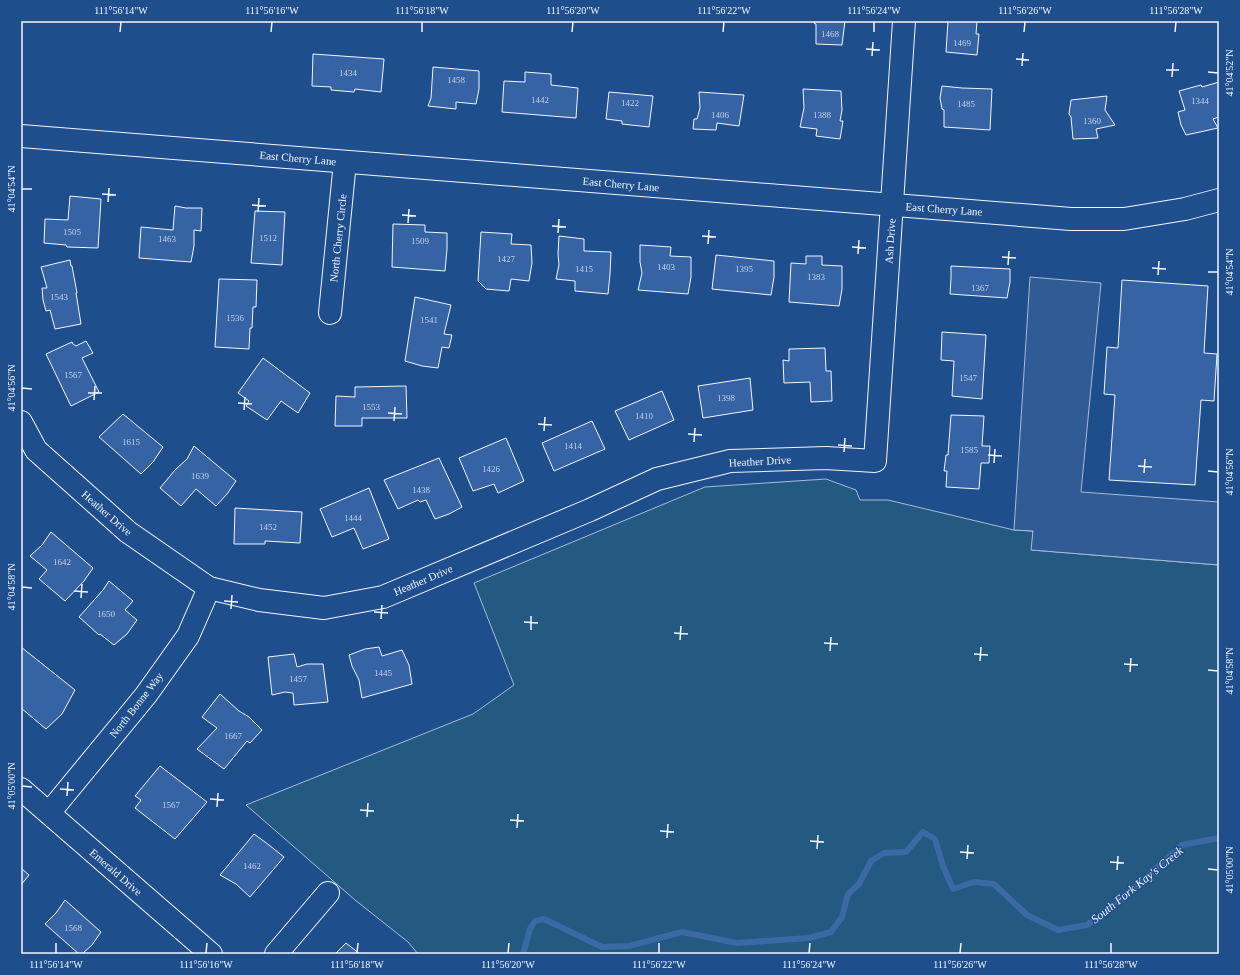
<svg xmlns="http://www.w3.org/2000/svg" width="1240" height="975" font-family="Georgia,serif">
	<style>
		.green { fill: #245a82; stroke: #a8bbd7 }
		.parking { fill: #305b95; stroke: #a8bbd7 }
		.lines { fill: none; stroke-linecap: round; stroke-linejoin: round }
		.stream { stroke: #3b69a3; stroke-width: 6 }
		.building { fill: #3563a3; stroke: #f2f6ff }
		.minor-casing { stroke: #f2f6ff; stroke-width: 24 }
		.minor { stroke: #1f4e8c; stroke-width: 22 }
		.ticks { fill: none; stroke: #f2f6ff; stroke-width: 1.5 }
		.labels { text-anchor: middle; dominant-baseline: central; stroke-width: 3; stroke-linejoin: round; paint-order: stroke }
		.number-label { font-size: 9px; fill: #c3d1e8 }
		.street-label { font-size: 11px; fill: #f2f6ff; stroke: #1f4e8c }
		.water-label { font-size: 12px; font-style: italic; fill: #f2f6ff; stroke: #1f4e8c }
		.neatline { fill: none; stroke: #f2f6ff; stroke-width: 1.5 }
		.ticks-label { font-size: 10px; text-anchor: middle; fill: #f2f6ff }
	</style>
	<rect width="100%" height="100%" fill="#1f4e8c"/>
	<path class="green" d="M826 479 856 490 860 500H888L1014 530 1033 531 1032 550 1219 565V954H418L408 942 355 900 246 805 473 714 514 685 474 583 705 487Z"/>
	<path class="parking" d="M1030 277 1101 283 1081 492 1219 502V565L1031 550 1033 531 1014 530Z"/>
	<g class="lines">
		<path class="stream" d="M523 954 530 929 535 921 544 919 602 947 629 946 682 932 737 943 809 938 831 932 842 917 848 894 859 884 871 861 884 853 906 852 923 832 935 839 943 866 953 889 974 882 994 884 1027 915 1058 930 1087 925 1118 903 1182 845 1219 838"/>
	</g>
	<g class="building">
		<path d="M814 21H845L842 45 816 44V24L814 23Z"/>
		<path d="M948 21H977L976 34H979L977 55 946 52Z"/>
		<path d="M313 54 384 59 381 92 355 89 354 92 331 90V87L312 86Z"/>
		<path d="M433 67 479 71V89L476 104 456 102V109L428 106 431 98Z"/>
		<path d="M525 72 551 74V85L578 88 576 118 502 112 504 81 525 82Z"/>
		<path d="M1219 82V117L1213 119 1218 128 1186 135 1181 125 1178 112 1185 110 1179 91 1201 85 1202 87Z"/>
		<path d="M942 86 962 88 992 89 990 130 944 127V110L942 109 940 98Z"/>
		<path d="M803 89 841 91 842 110 840 121H843L840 139 816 136 817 129 800 127 804 108Z"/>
		<path d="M609 92 653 96 649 127 622 124V121L606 119Z"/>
		<path d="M699 92 744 95 739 126 717 123 716 130 693 129 694 119H697L700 108Z"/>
		<path d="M1107 96 1105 110 1115 125 1096 129 1098 138 1073 139 1071 117 1069 114 1071 100Z"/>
		<path d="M70 196 101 199 98 248 67 247 66 245 44 243 45 219 68 220Z"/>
		<path d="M175 206 186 208H202L201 231 194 230V246L191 262 139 258 141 227 173 230Z"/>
		<path d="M255 211 285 212 282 265 251 263Z"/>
		<path d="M393 224 425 225V232L447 233V249L445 271 392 267Z"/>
		<path d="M481 232 512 234 511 244 531 245 532 263 529 281 511 279 509 291 486 289 478 281Z"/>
		<path d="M559 236 584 239V251L611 252 610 274 608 294 575 291V281L556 279 559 265 558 254Z"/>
		<path d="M640 245 671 247 670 256 691 257V277L688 294 638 290 642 273 640 262Z"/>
		<path d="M716 255 774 261V277L771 295 712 289Z"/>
		<path d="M806 256H822V265L842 266V289L839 306 789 302 791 263 806 264Z"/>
		<path d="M70 260 71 266H72L77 293H76L81 324 55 329 50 310 46 311 43 300 42 288H47L41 267Z"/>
		<path d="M951 266 1010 269V282L1007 298 950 294 951 278Z"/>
		<path d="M219 279 257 280 256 307H253L252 328H250L249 349 215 347Z"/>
		<path d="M1122 280 1208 286 1204 353 1217 354 1214 401 1201 400 1195 485 1109 480 1115 395 1104 394 1107 347 1118 348Z"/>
		<path d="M415 297 451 305 444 334 452 335 449 348 442 347 438 368 422 366 405 361Z"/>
		<path d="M942 332 986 335 982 399 952 396 954 361 941 360Z"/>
		<path d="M86 341 93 353 82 358 99 392 71 406 46 354 72 342 73 344 76 346Z"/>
		<path d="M825 348 826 371H831L832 401 811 402 810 382 784 383 783 360 789 361V349Z"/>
		<path d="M263 358 310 393 298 413 281 401 267 420 246 406 249 401 238 393Z"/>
		<path d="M750 378 753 410 703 418 698 386Z"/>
		<path d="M406 386 407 418H362V426H335L336 396 355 397V387Z"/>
		<path d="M662 391 674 420 629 440 615 411Z"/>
		<path d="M123 414 163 447 153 462 141 474 99 437Z"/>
		<path d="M951 415 984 416 982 446H990L989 463H981L979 489 946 487 947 471H944L946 455H948Z"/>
		<path d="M592 421 605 449 554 471 542 443Z"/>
		<path d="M506 438 524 481 498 493 494 484 473 491 459 458Z"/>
		<path d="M194 446 236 481 227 494 216 506 196 489 181 506 160 488 175 470 187 459Z"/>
		<path d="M439 458 462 507 449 514 435 519 426 500 420 502 418 500 398 509 384 480Z"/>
		<path d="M369 488 389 539 363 549 354 528 332 537 320 509Z"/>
		<path d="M235 508 302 512 300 543 265 541V544H234Z"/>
		<path d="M51 532 93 568 84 581 65 601 39 579 47 570 30 556 42 545Z"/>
		<path d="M109 581 133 601 125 610 137 620 127 634 114 645 100 634 99 635 79 617 103 590Z"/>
		<path d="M21 647 75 690 62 714 46 729 21 708Z"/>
		<path d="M379 647 382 656 402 650 409 665 412 684 362 698 359 680 352 666 349 655 365 649Z"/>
		<path d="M294 654 297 667 307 664H323L328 702 294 705 293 693 285 692 272 695 268 657Z"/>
		<path d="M220 694 239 711 249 717 262 730 250 743 247 741 224 769 197 749 217 728 202 717Z"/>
		<path d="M160 766 207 802 175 839 135 808 141 800 135 796Z"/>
		<path d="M254 834 269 845 284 857 250 897 236 884 220 875Z"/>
		<path d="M21 868 29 875 21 885Z"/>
		<path d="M65 900 101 932 92 945 82 954H79L45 924 56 913Z"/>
		<path d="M346 943 360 954 362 953 363 954H335Z"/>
	</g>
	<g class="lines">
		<g class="minor-casing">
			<g id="minor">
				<path d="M21 136 1071 219H1124L1185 209 1219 200"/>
				<path d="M330 313 345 162"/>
				<path d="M21 422 36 450 128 532 209 588 259 600 324 608 383 597 590 510 657 479 730 461 826 458 875 461 904 21"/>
				<path d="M21 789 211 954"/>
				<path d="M49 813 146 695 188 636 209 588"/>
				<path d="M276 954 328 893"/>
			</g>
		</g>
		<use href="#minor" class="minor"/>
	</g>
	<path class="ticks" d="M120 32 121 22M271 32 272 22M422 32V22M572 32 573 22M723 32 724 22M874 32V22M1024 32 1025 22M1175 32 1176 22M866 49 880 50M872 56 873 42M1016 59 1029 60M1022 66 1023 53M1166 70H1179M1208 72 1218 73M1172 77 1173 63M22 189H32M102 194 116 195M108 202 109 188M252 205 266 206M258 212 259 198M402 215 416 216M408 223 409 209M552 226 566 227M558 233 559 219M702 236 716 237M708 244 709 230M852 247 866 248M858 254 859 240M1002 257 1016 258M1008 265 1009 251M1152 268 1166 269M1208 272H1218M1158 275 1159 261M22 388 32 389M88 393H102M94 400 95 386M238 403 252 404M244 410 245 397M388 413 402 414M394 421 395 407M538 424 552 425M544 431 545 417M688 434 702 435M694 442 695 428M838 445 852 446M844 452 845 438M988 455 1002 456M994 463 995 449M1138 466 1152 467M1208 471 1218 472M1144 473 1145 459M22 587 32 588M74 591 88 592M81 598 82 584M224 601 238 602M231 609 232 595M374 612 388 613M381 619 382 605M524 622 538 623M531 630V616M674 633 688 634M680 640 681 626M824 643 838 644M830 651 831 637M974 654 988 655M980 661 981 647M1124 664 1138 665M1208 670 1218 671M1130 672 1131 658M22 786 32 787M60 789 74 790M67 796 68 782M210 799 224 800M217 807 218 793M360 810 374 811M367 817 368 803M510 820 524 821M517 828 518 814M660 831 674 832M667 838 668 824M810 841 824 842M817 849 818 835M960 852 974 853M967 859 968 845M1110 862 1124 863M1208 869 1218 870M1117 870 1118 856M56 953V943M206 953 207 943M357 953 358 943M508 953 509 943M659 953V943M809 953 810 943M960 953 961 943M1111 953V943"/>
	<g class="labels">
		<g class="number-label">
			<text x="830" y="34">1468</text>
			<text x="962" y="43">1469</text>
			<text x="348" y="73">1434</text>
			<text x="456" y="80">1458</text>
			<text x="540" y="100">1442</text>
			<text x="1200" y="101">1344</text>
			<text x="630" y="103">1422</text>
			<text x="966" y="104">1485</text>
			<text x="720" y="115">1406</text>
			<text x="822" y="115">1388</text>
			<text x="1092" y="121">1360</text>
			<text x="72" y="232">1505</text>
			<text x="268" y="238">1512</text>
			<text x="167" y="239">1463</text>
			<text x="420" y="241">1509</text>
			<text x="506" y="259">1427</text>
			<text x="666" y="267">1403</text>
			<text x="584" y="269">1415</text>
			<text x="744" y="269">1395</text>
			<text x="816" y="277">1383</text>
			<text x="980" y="288">1367</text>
			<text x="59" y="297">1543</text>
			<text x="235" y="318">1536</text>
			<text x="429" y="320">1541</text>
			<text x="73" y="375">1567</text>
			<text x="968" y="378">1547</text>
			<text x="726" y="398">1398</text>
			<text x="371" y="407">1553</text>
			<text x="644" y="416">1410</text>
			<text x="131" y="442">1615</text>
			<text x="573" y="446">1414</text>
			<text x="969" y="450">1585</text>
			<text x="491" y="469">1426</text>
			<text x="200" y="476">1639</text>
			<text x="421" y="490">1438</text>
			<text x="353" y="518">1444</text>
			<text x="268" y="527">1452</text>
			<text x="62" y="562">1642</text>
			<text x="106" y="614">1650</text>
			<text x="383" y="673">1445</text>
			<text x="298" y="679">1457</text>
			<text x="233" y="736">1667</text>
			<text x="171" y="805">1567</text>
			<text x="252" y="866">1462</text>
			<text x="73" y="928">1568</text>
		</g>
		<g class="street-label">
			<text transform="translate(298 158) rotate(5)">East Cherry Lane</text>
			<text transform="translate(621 184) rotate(5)">East Cherry Lane</text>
			<text transform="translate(944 209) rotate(4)">East Cherry Lane</text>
			<text transform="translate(338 238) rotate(-84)">North Cherry Circle</text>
			<text transform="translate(890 241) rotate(-86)">Ash Drive</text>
			<text transform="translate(760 461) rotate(-3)">Heather Drive</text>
			<text transform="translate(107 513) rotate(41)">Heather Drive</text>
			<text transform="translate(423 580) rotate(-23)">Heather Drive</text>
			<text transform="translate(136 705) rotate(-52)">North Bonne Way</text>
			<text transform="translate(116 872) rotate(41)">Emerald Drive</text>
		</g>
		<g class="water-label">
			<text transform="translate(1137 885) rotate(-39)">South Fork Kay's Creek</text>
		</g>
	</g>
	<rect width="1240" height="975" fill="none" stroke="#1f4e8c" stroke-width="44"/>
	<rect x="22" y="22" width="1196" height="931" class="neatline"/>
	<g class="ticks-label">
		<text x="121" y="14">111°56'14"W</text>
		<text x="272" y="14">111°56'16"W</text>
		<text x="422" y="14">111°56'18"W</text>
		<text x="573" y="14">111°56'20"W</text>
		<text x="724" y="14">111°56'22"W</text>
		<text x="874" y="14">111°56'24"W</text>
		<text x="1025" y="14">111°56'26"W</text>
		<text x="1176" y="14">111°56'28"W</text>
		<text transform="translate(1229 73) rotate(-90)" y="4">41°04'52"N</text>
		<text transform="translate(11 189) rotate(-90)" y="4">41°04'54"N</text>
		<text transform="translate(1229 272) rotate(-90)" y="4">41°04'54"N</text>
		<text transform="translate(11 388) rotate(-90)" y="4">41°04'56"N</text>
		<text transform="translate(1229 472) rotate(-90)" y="4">41°04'56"N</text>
		<text transform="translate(11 587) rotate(-90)" y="4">41°04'58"N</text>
		<text transform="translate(1229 671) rotate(-90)" y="4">41°04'58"N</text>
		<text transform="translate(11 786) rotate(-90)" y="4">41°05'00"N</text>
		<text transform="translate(1229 870) rotate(-90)" y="4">41°05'00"N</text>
		<text x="56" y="968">111°56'14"W</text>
		<text x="206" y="968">111°56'16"W</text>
		<text x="357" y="968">111°56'18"W</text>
		<text x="508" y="968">111°56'20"W</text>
		<text x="659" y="968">111°56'22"W</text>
		<text x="809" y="968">111°56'24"W</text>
		<text x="960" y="968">111°56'26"W</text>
		<text x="1111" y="968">111°56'28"W</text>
	</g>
</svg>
